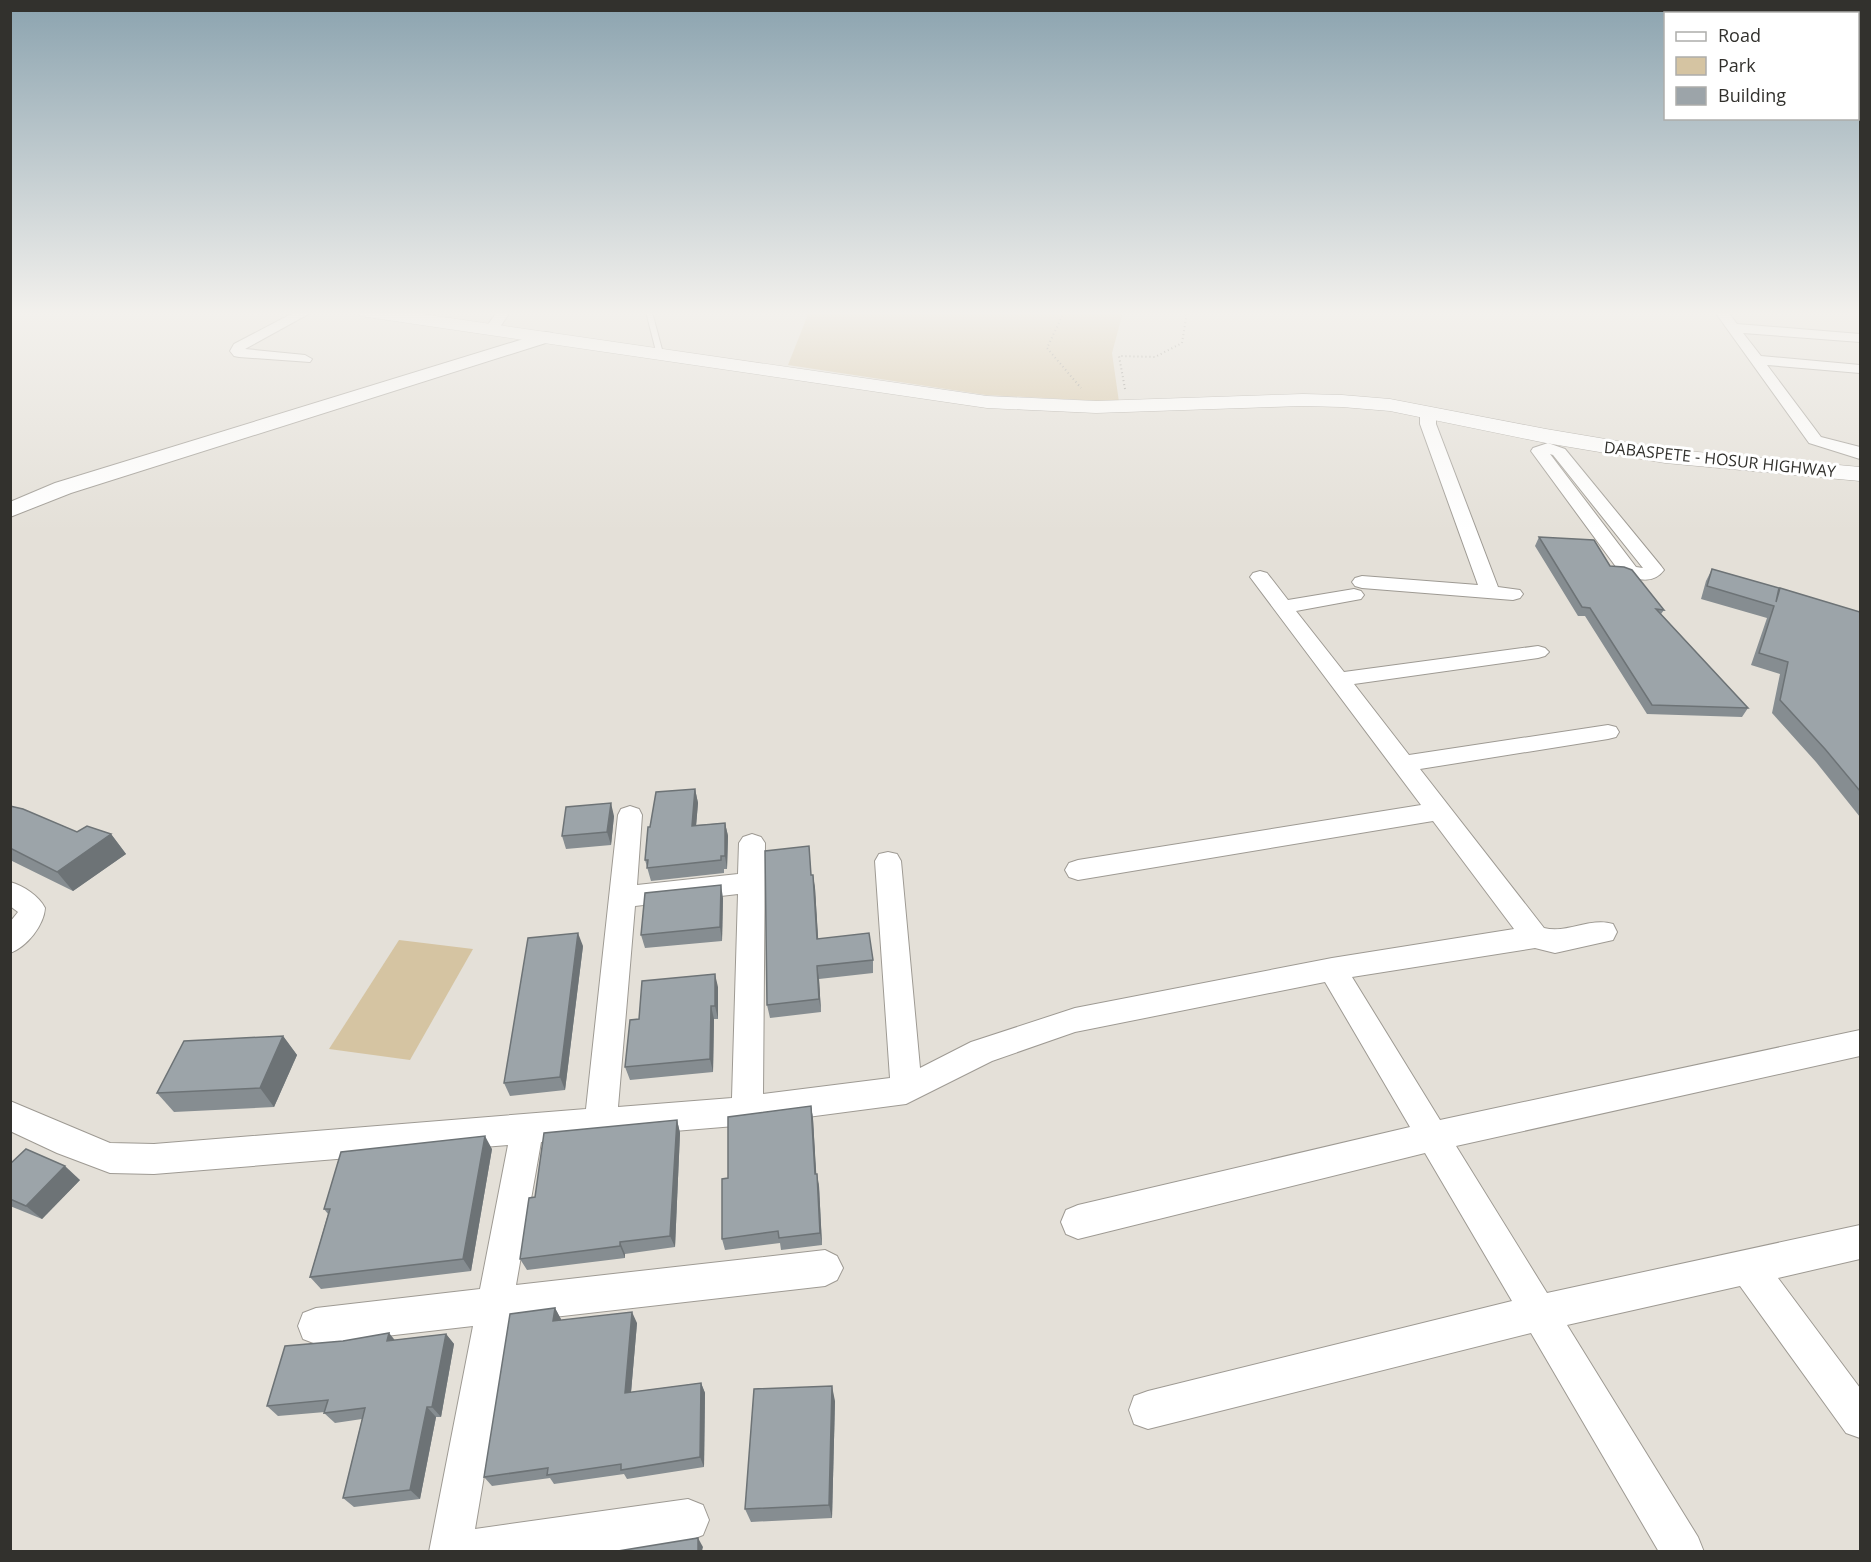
<svg xmlns="http://www.w3.org/2000/svg" width="1871" height="1562" font-family="'Open Sans',sans-serif">
	<style>
		.green { fill: #d5c4a2 }
		.lines { fill: none; stroke-linecap: round; stroke-linejoin: round }
		.service-casing { stroke: #9e9a93; stroke-width: 2 }
		.minor-casing { stroke: #9e9a93; stroke-width: 2 }
		.tertiary-casing { stroke: #9e9a93; stroke-width: 2 }
		.trunk-casing { stroke: #9e9a93; stroke-width: 1 }
		.path { stroke: #85837d; stroke-width: 2; stroke-dasharray: 1 3; stroke-linecap: butt }
		.service { fill: #fff; fill-rule: evenodd }
		.minor { fill: #fff; fill-rule: evenodd }
		.tertiary { fill: #fff; fill-rule: evenodd }
		.trunk { fill: #fff; fill-rule: evenodd }
		.wall { fill: #868d91 }
		.shaded-wall { fill: #6d7376 }
		.building { fill: #9ca4a9; stroke: #6d7376; stroke-width: 1.5 }
		.labels { text-anchor: middle; dominant-baseline: central; stroke-width: 6; stroke-linejoin: round; paint-order: stroke }
		.far-street-label { font-size: 16px; fill: #32312d; stroke: #fff }
	</style>
	<rect width="100%" height="100%" fill="#e4e0d8"/>
	<g class="green">
		<path d="M809 312H1123L1112 353 1119 402 986 395 788 365Z"/>
		<path d="M399 940 473 949 410 1060 329 1049Z"/>
	</g>
	<g class="lines">
		<g class="service-casing">
			<path id="service" d="M646 312H652L664 357 657 355Z"/>
		</g>
		<g class="minor-casing">
			<g id="minor">
				<path d="M295 312H312L245 349 305 355 312 359 310 362 239 357 234 356 230 351 234 344Z"/>
				<path d="M497 312H510L496 333H486L484 330Z"/>
				<path d="M1715 312H1728L1737 324 1860 334V342L1743 333 1761 356 1860 365V373L1767 365 1821 437 1860 447V459L1809 443Z"/>
				<path d="M1428 408 1436 413V424L1498 587 1520 590 1523 594 1520 598 1513 600 1362 588 1355 586 1352 582 1355 578 1362 576 1478 585 1420 424V413Z"/>
				<path d="M1548 443 1565 449 1661 566 1664 570C1653 585 1637 579 1622 575L1531 451 1533 448ZM1550 454 1553 455 1643 568 1636 567Z"/>
				<path d="M1260 571 1267 573 1288 600 1354 589 1361 591 1364 595 1361 599 1296 611 1344 672 1538 646 1545 648 1549 652 1545 656 1538 658 1354 684 1409 755 1608 725 1616 727 1619 732 1616 737 1608 739 1420 769 1544 928C1567 934 1590 917 1613 924L1617 932 1613 940 1555 953 1535 948 1352 977 1440 1120 1860 1030V1056L1456 1146 1547 1293 1860 1225V1259L1778 1278 1860 1388V1438L1846 1433 1740 1286 1567 1325 1698 1537 1704 1552H1659L1531 1333 1148 1429 1134 1424 1129 1410 1134 1396 1148 1391 1512 1301 1425 1153 1078 1239 1066 1234 1061 1222 1066 1210 1078 1205 1410 1127 1325 982 1075 1032 992 1061 906 1104 747 1125 541 1142 516 1285 825 1250 837 1256 843 1268 837 1280 825 1286 510 1322 475 1529 688 1499 703 1505 709 1520 703 1535 688 1541 612 1552H429L473 1326 316 1344 303 1339 298 1326 303 1313 316 1308 480 1289 508 1145 154 1174 110 1173 57 1153 10 1131V1101L110 1143 154 1144 586 1109 618 815 621 809 630 806 639 809 642 815 637 885 738 874 739 843 743 837 752 834 761 837 765 843 763 1094 890 1078 875 861 879 854 888 852 897 854 901 861 920 1068 971 1042 1075 1008 1332 958 1514 929 1433 821 1078 880 1069 877 1065 870 1069 863 1078 860 1421 805 1250 577 1253 573ZM738 894 732 1098 618 1107 635 906Z"/>
				<path d="M10 882C24 886 39 896 45 908 44 925 27 947 10 953V922L18 912 10 906Z"/>
			</g>
		</g>
		<g class="tertiary-casing">
			<path id="tertiary" d="M546 332 552 333 555 337 552 341 71 493 10 517V502L55 483Z"/>
		</g>
		<g class="trunk-casing">
			<path id="trunk" d="M358 312H408L987 396 1096 401 1303 394 1342 395 1390 399 1546 429 1665 449 1860 467V481L1665 463 1546 443 1390 411 1342 407 1303 406 1096 413 987 408 367 317 361 316Z"/>
		</g>
		<g class="path">
			<path d="M1064 312 1047 348 1081 388"/>
			<path d="M1125 389 1119 356 1155 357 1182 343 1187 312"/>
		</g>
		<use href="#service" class="service"/>
		<use href="#minor" class="minor"/>
		<use href="#tertiary" class="tertiary"/>
		<use href="#trunk" class="trunk"/>
	</g>
	<g class="wall">
		<path d="M1539 537 1610 566 1664 610 1661 614 1748 708 1742 717 1647 714 1585 616H1578L1535 546Z"/>
		<path d="M1712 569 1860 612V817L1816 762 1772 713 1780 674 1751 665 1767 618 1701 599 1706 581Z"/>
		<path d="M695 789 698 803 696 825 725 823 728 836 727 869H724V873L651 881 645 860 650 827Z"/>
		<path d="M10 806 77 832 111 834 126 854 73 891 10 860Z"/>
		<path d="M614 816 611 845 566 849 562 836Z"/>
		<path d="M812 875 815 888 818 939 873 960V973L819 979 821 1012 770 1018 767 1005Z"/>
		<path d="M723 898 722 941 645 948 641 935Z"/>
		<path d="M583 946 565 1090 510 1096 504 1083Z"/>
		<path d="M718 987V1019H714L713 1072 630 1080 625 1067 639 1019Z"/>
		<path d="M283 1036 297 1055 274 1107 174 1112 157 1093Z"/>
		<path d="M811 1106 813 1119 816 1174 819 1186 822 1245 781 1250 780 1243 725 1250 722 1239 728 1178Z"/>
		<path d="M677 1120 680 1133 675 1247 625 1254V1258L527 1270 520 1259 535 1197Z"/>
		<path d="M492 1149 471 1271 321 1289 310 1277 328 1214 324 1209Z"/>
		<path d="M10 1164 80 1180 42 1219 10 1206Z"/>
		<path d="M555 1308 561 1320 637 1323 631 1392 701 1383 705 1393 704 1467 627 1479 624 1474 554 1484 550 1478 492 1486 484 1477Z"/>
		<path d="M389 1333 394 1340 446 1334 454 1344 441 1417H436L420 1499 354 1507 343 1498 362 1419 335 1423 324 1413 325 1412 278 1416 267 1406 343 1341Z"/>
		<path d="M835 1401 832 1518 751 1522 745 1509Z"/>
	</g>
	<g class="shaded-wall">
		<path d="M695 789 698 803 695 839 692 826Z"/>
		<path d="M611 803 614 816 611 845 607 832Z"/>
		<path d="M725 823 728 836 727 869 725 856Z"/>
		<path d="M111 834 126 854 73 891 57 872Z"/>
		<path d="M813 875 815 888 819 952 817 939Z"/>
		<path d="M721 885 723 898 722 941 720 927Z"/>
		<path d="M578 933 583 946 565 1090 560 1077Z"/>
		<path d="M817 966 819 979 821 1012 819 999Z"/>
		<path d="M715 974 718 987V1019L715 1006Z"/>
		<path d="M711 1006 714 1019 713 1072 710 1059Z"/>
		<path d="M283 1036 297 1055 274 1107 260 1088Z"/>
		<path d="M811 1106 813 1119 817 1186 815 1174Z"/>
		<path d="M677 1120 680 1133 675 1247 670 1236Z"/>
		<path d="M485 1136 492 1149 471 1271 463 1259Z"/>
		<path d="M65 1166 80 1180 42 1219 26 1206Z"/>
		<path d="M817 1174 819 1186 822 1245 820 1233Z"/>
		<path d="M620 1242 625 1254V1258L620 1246Z"/>
		<path d="M555 1308 561 1319 559 1332 553 1321Z"/>
		<path d="M632 1312 637 1323 630 1404 625 1393Z"/>
		<path d="M389 1333 398 1344 387 1341Z"/>
		<path d="M446 1334 454 1344 441 1417 432 1407Z"/>
		<path d="M701 1383 705 1393 704 1467 700 1457Z"/>
		<path d="M832 1386 835 1401 832 1518 829 1505Z"/>
		<path d="M427 1407 436 1417 420 1499 410 1490Z"/>
		<path d="M698 1538 703 1547 702 1551H698Z"/>
	</g>
	<g class="building">
		<path d="M1539 537 1594 540 1610 566 1624 567 1632 570 1664 610 1656 609 1748 708 1652 705 1590 608 1582 607Z"/>
		<path d="M1712 569 1779 588 1776 602 1780 588 1860 612V791L1825 749 1780 700 1788 662 1759 653 1774 606 1707 586Z"/>
		<path d="M695 789 692 826 725 823V856H721V860L647 868 648 860H645L648 827H650L656 792Z"/>
		<path d="M611 803 607 832 562 836 566 807Z"/>
		<path d="M10 806 23 809 77 832 87 826 111 834 57 872 10 848Z"/>
		<path d="M809 846 811 875H813L817 939 869 933 873 960 817 966 819 999 767 1005 765 851Z"/>
		<path d="M721 885 720 927 641 935 645 893Z"/>
		<path d="M578 933 560 1077 504 1083 528 938Z"/>
		<path d="M715 974V1006H711L710 1059 625 1067 630 1020 639 1019 642 981Z"/>
		<path d="M283 1036 260 1088 157 1093 184 1041Z"/>
		<path d="M811 1106 815 1174H817L820 1233 779 1238 778 1231 722 1239V1179L728 1178V1117Z"/>
		<path d="M677 1120 670 1236 620 1242V1246L520 1259 529 1198 535 1197 544 1133Z"/>
		<path d="M485 1136 463 1259 310 1277 330 1209H324L341 1152Z"/>
		<path d="M26 1149 65 1166 26 1206 10 1199V1164Z"/>
		<path d="M555 1308 553 1321 632 1312 625 1393 701 1383 700 1457 621 1470V1464L547 1475 548 1468 484 1477 510 1314Z"/>
		<path d="M389 1333 387 1341 446 1334 432 1407H427L410 1490 343 1498 365 1408 324 1413 328 1400 267 1406 285 1346 343 1341Z"/>
		<path d="M832 1386 829 1505 745 1509 754 1389Z"/>
		<path d="M698 1538V1551H618Z"/>
	</g>
	<linearGradient id="sky" x2="0" y2="1"><stop stop-color="#8ba3af"/><stop offset="0.59" stop-color="#f3f1ed"/><stop offset="1" stop-color="#f3f1ed" stop-opacity="0"/></linearGradient>
	<rect width="1871" height="531" fill="url(#sky)"/>
	<g class="labels">
		<g class="far-street-label">
			<text transform="translate(1720 459) rotate(6)">DABASPETE - HOSUR HIGHWAY</text>
		</g>
	</g>
	<rect width="1871" height="1562" fill="none" stroke="#32312d" stroke-width="24"/>
	<rect x="1664" y="12" width="195" height="108" fill="#ffffff" stroke="#adadab" stroke-width="1.5"/>
	<rect x="1676" y="32" width="30" height="9" fill="#ffffff" stroke="#adadab" stroke-width="1.5"/>
	<text x="1718" y="42" font-size="18" fill="#32312d">Road</text>
	<rect x="1676" y="57" width="30" height="18" fill="#d5c4a2" stroke="#adadab" stroke-width="1.5"/>
	<text x="1718" y="72" font-size="18" fill="#32312d">Park</text>
	<rect x="1676" y="87" width="30" height="18" fill="#9ca4a9" stroke="#adadab" stroke-width="1.5"/>
	<text x="1718" y="102" font-size="18" fill="#32312d">Building</text>
</svg>
